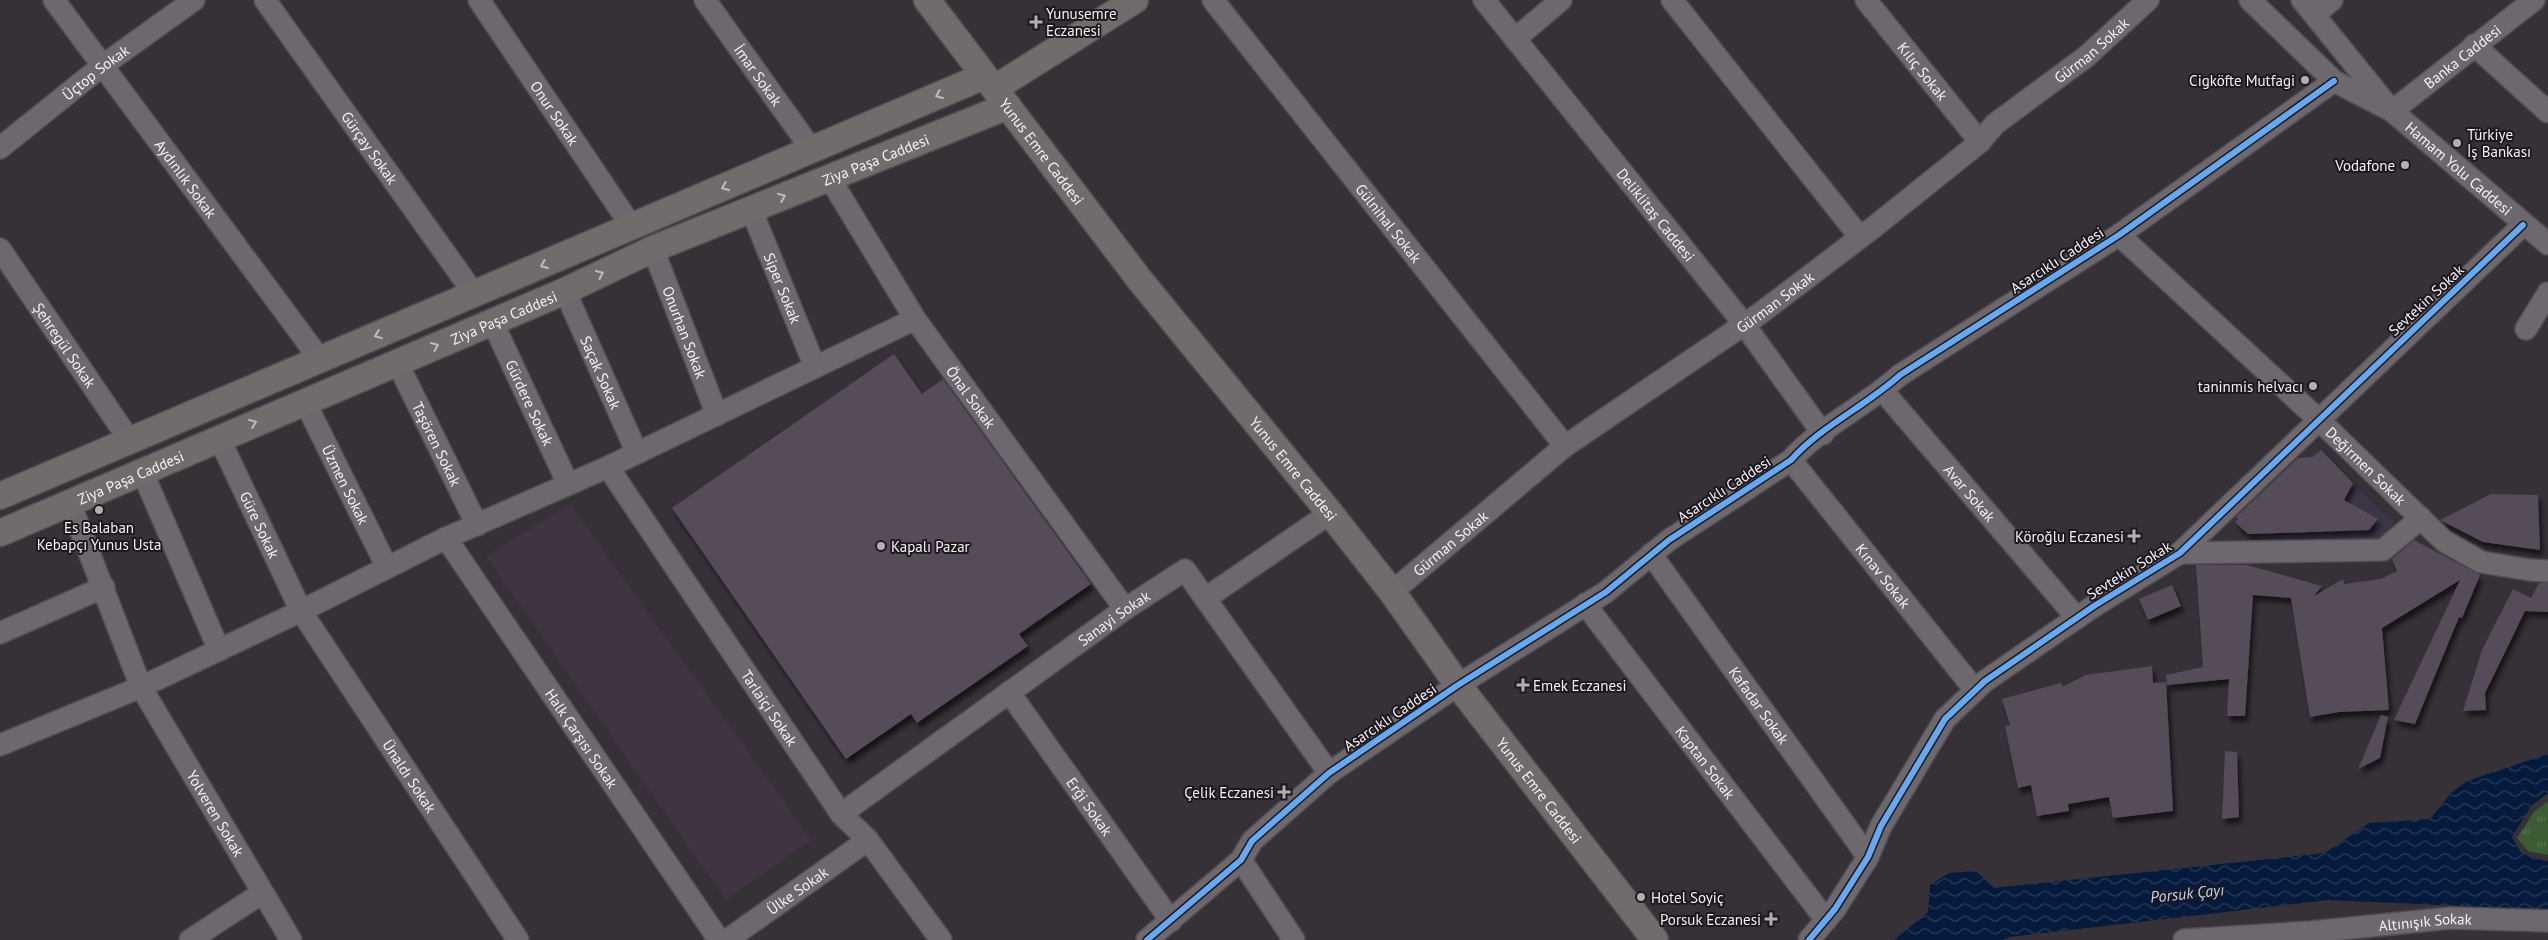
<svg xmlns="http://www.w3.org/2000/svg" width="2548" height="940" font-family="'PT Sans',sans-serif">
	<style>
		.built { fill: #403442 }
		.medical { fill: #393647 }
		.park { fill: url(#park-tufts) }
		.water { fill: url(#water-waves) }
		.building { fill: #564b58; filter: url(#shadow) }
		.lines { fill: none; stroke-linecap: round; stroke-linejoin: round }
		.minor-casing { stroke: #514d52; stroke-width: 24 }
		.major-casing { stroke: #514d52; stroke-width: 29 }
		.minor { stroke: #6c686d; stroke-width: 21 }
		.major { stroke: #726b6c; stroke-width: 26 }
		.cycleway-casing { stroke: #1c181d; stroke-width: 9 }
		.cycleway { stroke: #66a8f1; stroke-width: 6 }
		.oneway { stroke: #c1bbbf }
		.poi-dot { fill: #b3adb4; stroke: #1c181d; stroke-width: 2 }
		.labels { text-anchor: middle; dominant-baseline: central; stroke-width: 4; stroke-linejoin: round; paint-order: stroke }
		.poi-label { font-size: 15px; fill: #f6f0f7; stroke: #1c181d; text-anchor: end }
		.street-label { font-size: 15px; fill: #f6f0f7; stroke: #1c181d }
		.water-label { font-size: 16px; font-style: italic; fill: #bbd3f3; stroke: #1c181d }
	</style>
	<defs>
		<pattern id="park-tufts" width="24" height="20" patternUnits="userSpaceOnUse" patternTransform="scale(1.25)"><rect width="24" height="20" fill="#3d5b34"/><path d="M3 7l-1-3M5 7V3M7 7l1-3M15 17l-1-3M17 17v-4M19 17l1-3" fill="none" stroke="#5a7352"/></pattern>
		<pattern id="water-waves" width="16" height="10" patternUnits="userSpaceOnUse" patternTransform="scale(1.25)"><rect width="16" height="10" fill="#051a3c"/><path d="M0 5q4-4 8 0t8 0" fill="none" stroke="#2a3c59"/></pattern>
		<filter id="shadow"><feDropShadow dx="3" dy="5.5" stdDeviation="2.5" flood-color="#0009"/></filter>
	</defs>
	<rect width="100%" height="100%" fill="#363137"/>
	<path class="built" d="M570 504 811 840 726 900 486 556Z"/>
	<path class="medical" d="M2316 450 2394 522 2380 540 2256 538 2240 521Z"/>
	<path class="park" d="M2548 801V855L2528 851 2517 838 2534 812Z"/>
	<path class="water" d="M2548 754V793L2532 805 2512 837 2521 853 2548 862V910L2329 900 2010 937 2003 940H1894L1928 912 1930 885 1949 873 1976 871 1994 888 2325 853 2369 823 2430 819 2451 793 2467 781Z"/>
	<g class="building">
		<path d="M894 354 922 394 943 379 1091 584 1019 634 1028 646 917 723 911 714 846 759 672 508Z"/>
		<path d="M2321 450 2353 483 2344 500 2378 519 2369 530 2248 534 2235 522 2238 519 2236 517 2298 458 2313 457Z"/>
		<path d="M2491 494 2538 495 2540 550 2483 542 2440 520Z"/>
		<path d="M2414 540 2480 575 2462 618 2459 617 2415 724 2394 720 2460 580 2382 628 2389 710 2339 712 2310 717 2291 598 2253 595 2245 716H2227L2229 679 2167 685 2166 675 2203 667 2196 565H2247L2322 586 2314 596 2343 579 2344 584 2381 579 2397 571 2392 559Z"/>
		<path d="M2539 583H2548V612L2525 611 2485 693 2486 710 2463 711 2482 650 2513 589 2531 598Z"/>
		<path d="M2172 585 2181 606 2148 620 2139 599Z"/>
		<path d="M2152 666 2153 683 2166 682 2173 811 2113 818 2109 797 2068 804 2069 811 2037 816 2031 785 2018 788 2005 726 2010 725 2002 699 2061 683 2062 687 2086 675Z"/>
		<path d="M2381 715 2388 717 2380 758 2358 769Z"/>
		<path d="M2225 751 2237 752 2239 817 2222 819Z"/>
	</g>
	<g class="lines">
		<g class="minor-casing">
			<g id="minor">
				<path id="s1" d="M54 0 319 358"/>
				<path id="s2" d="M265 0 475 295"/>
				<path id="s3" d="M479 0 632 227"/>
				<path id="s4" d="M705 0 812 150"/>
				<path id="s5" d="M1213 0 1565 446"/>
				<path id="s6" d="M1484 0 1744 324 1823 434"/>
				<path d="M1672 0 1859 236"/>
				<path id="s7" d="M1866 0 1980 142"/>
				<path id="s8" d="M2250 0 2334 81 2392 111 2548 244"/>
				<path id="s9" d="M2302 0 2392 111 2534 0"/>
				<path d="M2315 14 2332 0"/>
				<path d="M1515 39 1561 0"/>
				<path d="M2474 45 2548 112"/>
				<path id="s10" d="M0 148 102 66 194 0"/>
				<path id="s11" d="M829 177 915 319 1125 609"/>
				<path id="s12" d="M751 209 815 367"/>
				<path id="s13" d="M2119 235 2318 419 2444 541 2481 562 2530 570 2548 571"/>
				<path id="s14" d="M0 249 130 441"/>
				<path id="s15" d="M653 249 717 415"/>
				<path id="s16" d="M565 291 637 453"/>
				<path id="s17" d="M492 321 568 484"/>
				<path d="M2526 329 2548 293"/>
				<path id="s18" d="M397 362 477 525"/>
				<path id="s19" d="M1883 391 2077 618"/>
				<path id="s20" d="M305 402 387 567"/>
				<path id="s21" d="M219 438 301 611 518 940"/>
				<path id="s22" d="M1791 460 1975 690"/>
				<path id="s23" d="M608 467 841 814 868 840 941 940"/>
				<path d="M142 471 219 650"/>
				<path id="s24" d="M70 503 141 687 291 940"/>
				<path id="s25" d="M446 538 719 940"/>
				<path d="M2180 553 2383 550 2421 518"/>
				<path id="s26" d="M1651 554 1868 857"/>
				<path id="s27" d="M1392 592 1565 446 1758 315 1874 227 1980 142 1995 124 2087 56 2148 0"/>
				<path d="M1206 598 1330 513"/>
				<path id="s28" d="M1585 604 1826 920"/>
				<path d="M0 633 104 587"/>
				<path id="s29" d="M1009 692 1171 921"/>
				<path d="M0 745 141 687 301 611 446 538 608 467 915 319"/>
				<path id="s30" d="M841 814 1125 609 1185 570 1329 773"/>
				<path d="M1241 860 1294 940"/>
				<path d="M190 940 262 893"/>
				<path id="s31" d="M727 940 868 840"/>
				<path d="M1147 940 1241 860 1252 841 1329 773 1458 685 1606 592 1669 540 1791 460C1821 426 1866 406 1900 375L2119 235 2334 81"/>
				<path d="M1809 940 1835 909 1868 857 1881 826 1945 719 1985 681 2094 606 2180 553 2523 225"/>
				<path id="s32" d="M2184 940 2311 932 2451 918 2548 921"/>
			</g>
		</g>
		<g class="major-casing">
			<g id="major">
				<path id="s33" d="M927 0 1139 279 1330 513 1392 592 1458 685 1655 940"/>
				<path d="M995 88 1135 0"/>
				<path d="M0 496 984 76"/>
				<path id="s34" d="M0 533 565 291 653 249 1008 106"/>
			</g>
		</g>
		<use href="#minor" class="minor"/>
		<use href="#major" class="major"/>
		<g class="cycleway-casing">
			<g id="cycleway">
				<path d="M1147 940 1241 860 1252 841 1329 773 1458 685 1606 592 1669 540 1791 460C1821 426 1866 406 1900 375L2119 235 2334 81"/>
				<path d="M1809 940 1835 909 1868 857 1881 826 1945 719 1985 681 2094 606 2180 553 2523 225"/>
			</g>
		</g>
		<use href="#cycleway" class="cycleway"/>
	</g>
	<defs><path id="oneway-chevron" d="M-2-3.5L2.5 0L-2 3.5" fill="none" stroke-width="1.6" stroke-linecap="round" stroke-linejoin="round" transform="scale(1.25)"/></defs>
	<g class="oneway">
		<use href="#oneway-chevron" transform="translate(939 95) rotate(157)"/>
		<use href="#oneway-chevron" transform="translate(725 187) rotate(157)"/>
		<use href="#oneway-chevron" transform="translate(782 197) rotate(-22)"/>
		<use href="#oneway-chevron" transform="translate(544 265) rotate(157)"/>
		<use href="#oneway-chevron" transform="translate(600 274) rotate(-25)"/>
		<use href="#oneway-chevron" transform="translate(378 335) rotate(158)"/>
		<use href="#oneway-chevron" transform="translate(435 346) rotate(-24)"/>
		<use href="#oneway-chevron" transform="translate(253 423) rotate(-22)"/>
	</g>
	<g class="poi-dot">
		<path d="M1033.5 14.5h5v5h5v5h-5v5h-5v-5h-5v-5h5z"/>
		<circle cx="2305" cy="80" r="5"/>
		<circle cx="2457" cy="143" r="5"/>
		<circle cx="2405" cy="165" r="5"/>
		<circle cx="2313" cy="386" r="5"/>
		<circle cx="99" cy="510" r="5"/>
		<path d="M2131.5 528.5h5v5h5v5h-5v5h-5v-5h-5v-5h5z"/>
		<circle cx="881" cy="546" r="5"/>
		<path d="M1520.5 677.5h5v5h5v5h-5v5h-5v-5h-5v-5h5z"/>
		<path d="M1281.5 784.5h5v5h5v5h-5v5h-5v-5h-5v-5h5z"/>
		<circle cx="1641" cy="897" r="5"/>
		<path d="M1768.5 911.5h5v5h5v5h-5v5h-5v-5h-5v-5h5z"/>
	</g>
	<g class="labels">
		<g class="poi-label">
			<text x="1046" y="13" text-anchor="start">Yunusemre<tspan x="1046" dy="17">Eczanesi</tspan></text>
			<text x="2295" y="80">Cigköfte Mutfagi</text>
			<text x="2467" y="134" text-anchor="start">Türkiye<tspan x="2467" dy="17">İş Bankası</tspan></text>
			<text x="2395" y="165">Vodafone</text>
			<text x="2303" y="386">taninmis helvacı</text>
			<text x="99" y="527" text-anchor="middle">Es Balaban<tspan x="99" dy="17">Kebapçı Yunus Usta</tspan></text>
			<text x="2124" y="536">Köroğlu Eczanesi</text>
			<text x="891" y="546" text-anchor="start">Kapalı Pazar</text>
			<text x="1533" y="685" text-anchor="start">Emek Eczanesi</text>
			<text x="1274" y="792">Çelik Eczanesi</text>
			<text x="1651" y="897" text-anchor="start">Hotel Soyiç</text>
			<text x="1761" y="919">Porsuk Eczanesi</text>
		</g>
		<g class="street-label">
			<text stroke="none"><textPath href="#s27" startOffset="886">Gürman Sokak</textPath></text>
			<text stroke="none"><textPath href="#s9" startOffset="232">Banka Caddesi</textPath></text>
			<text stroke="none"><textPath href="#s7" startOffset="91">Kılıç Sokak</textPath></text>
			<text stroke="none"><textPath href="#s10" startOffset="122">Üçtop Sokak</textPath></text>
			<text stroke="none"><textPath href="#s4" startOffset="92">İmar Sokak</textPath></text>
			<text stroke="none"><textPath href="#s3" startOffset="136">Onur Sokak</textPath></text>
			<text stroke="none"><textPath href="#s2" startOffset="181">Gürçay Sokak</textPath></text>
			<text stroke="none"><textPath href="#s33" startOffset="190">Yunus Emre Caddesi</textPath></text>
			<text stroke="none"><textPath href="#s34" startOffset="952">Ziya Paşa Caddesi</textPath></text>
			<text stroke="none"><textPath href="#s8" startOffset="270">Hamam Yolu Caddesi</textPath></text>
			<text stroke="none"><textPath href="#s1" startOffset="222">Aydınlık Sokak</textPath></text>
			<text stroke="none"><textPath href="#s6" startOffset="275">Deliklitaş Caddesi</textPath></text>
			<text stroke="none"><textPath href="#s5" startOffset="284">Gülnihal Sokak</textPath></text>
			<text transform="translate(2057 260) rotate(-33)">Asarcıklı Caddesi</text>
			<text stroke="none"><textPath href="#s12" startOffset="85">Siper Sokak</textPath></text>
			<text transform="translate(2426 300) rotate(-43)">Sevtekin Sokak</text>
			<text stroke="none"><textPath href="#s27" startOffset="481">Gürman Sokak</textPath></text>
			<text stroke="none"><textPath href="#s34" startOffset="548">Ziya Paşa Caddesi</textPath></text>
			<text stroke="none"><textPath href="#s15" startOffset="89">Onurhan Sokak</textPath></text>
			<text stroke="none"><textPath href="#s14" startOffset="116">Şehregül Sokak</textPath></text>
			<text stroke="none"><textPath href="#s16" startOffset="89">Saçak Sokak</textPath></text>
			<text stroke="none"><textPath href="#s11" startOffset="262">Önal Sokak</textPath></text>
			<text stroke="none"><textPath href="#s17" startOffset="90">Gürdere Sokak</textPath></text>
			<text stroke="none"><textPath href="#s18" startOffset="91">Taşören Sokak</textPath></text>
			<text stroke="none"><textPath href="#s13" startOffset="338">Değirmen Sokak</textPath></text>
			<text stroke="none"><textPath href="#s33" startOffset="595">Yunus Emre Caddesi</textPath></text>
			<text stroke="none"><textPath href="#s34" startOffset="142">Ziya Paşa Caddesi</textPath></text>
			<text stroke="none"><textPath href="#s20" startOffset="92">Üzmen Sokak</textPath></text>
			<text transform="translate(1724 489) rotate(-33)">Asarcıklı Caddesi</text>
			<text stroke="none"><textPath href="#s19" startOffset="134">Avar Sokak</textPath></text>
			<text stroke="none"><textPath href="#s21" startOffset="96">Güre Sokak</textPath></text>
			<text stroke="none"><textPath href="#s27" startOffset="76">Gürman Sokak</textPath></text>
			<text transform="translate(2129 570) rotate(-32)">Sevtekin Sokak</text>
			<text stroke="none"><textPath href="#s22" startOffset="148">Kınav Sokak</textPath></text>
			<text stroke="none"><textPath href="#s30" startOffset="336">Sanayi Sokak</textPath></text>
			<text stroke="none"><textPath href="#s26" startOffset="186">Kafadar Sokak</textPath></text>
			<text stroke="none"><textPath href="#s23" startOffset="290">Tarlaiçi Sokak</textPath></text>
			<text transform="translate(1390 717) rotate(-34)">Asarcıklı Caddesi</text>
			<text stroke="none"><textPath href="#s25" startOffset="242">Halk Çarşısı Sokak</textPath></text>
			<text stroke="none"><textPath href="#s28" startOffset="199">Kaptan Sokak</textPath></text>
			<text stroke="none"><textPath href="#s21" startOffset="389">Ünaldı Sokak</textPath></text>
			<text stroke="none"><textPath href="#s33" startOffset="1000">Yunus Emre Caddesi</textPath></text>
			<text stroke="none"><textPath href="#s29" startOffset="140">Erği Sokak</textPath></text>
			<text stroke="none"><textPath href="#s24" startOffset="344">Yolveren Sokak</textPath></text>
			<text stroke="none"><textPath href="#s31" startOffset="86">Ülke Sokak</textPath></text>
			<text stroke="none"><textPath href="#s32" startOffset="242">Altınışık Sokak</textPath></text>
		</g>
		<g class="water-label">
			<text transform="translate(2187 893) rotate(-6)">Porsuk Çayı</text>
		</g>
	</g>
</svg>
